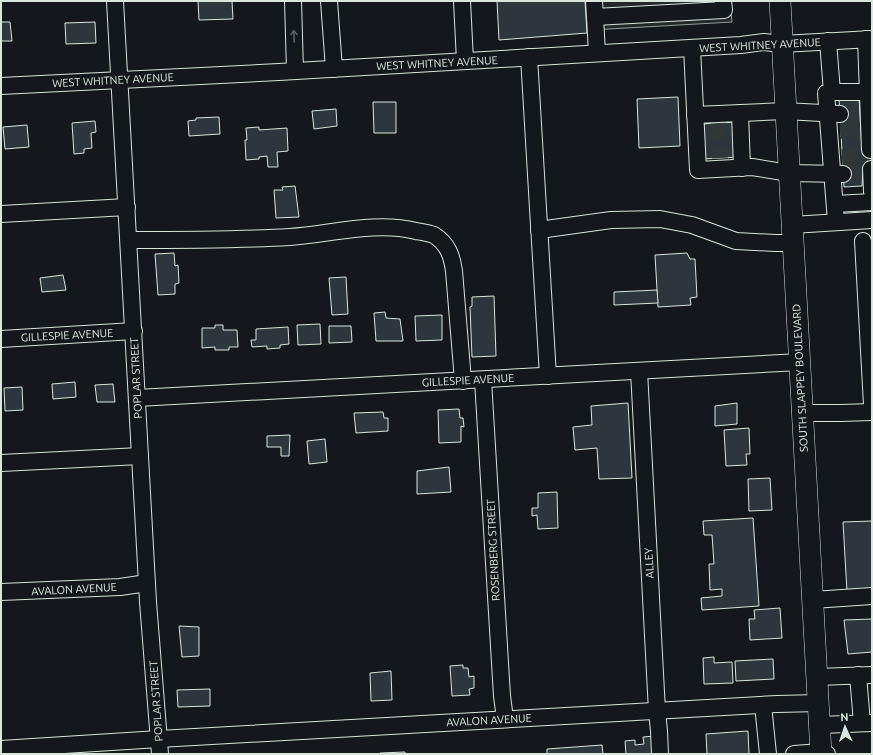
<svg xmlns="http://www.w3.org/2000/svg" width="873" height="755" font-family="Ubuntu,sans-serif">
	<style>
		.parking { fill: #24282b; stroke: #939e99 }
		.building { fill: #2c363c; stroke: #d8e6dc }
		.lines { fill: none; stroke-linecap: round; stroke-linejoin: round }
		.minor-tunnel { stroke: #313739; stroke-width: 16; stroke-dasharray: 16 8; stroke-linecap: butt }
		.minor-casing { stroke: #d8e6dc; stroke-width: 18 }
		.major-casing { stroke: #d8e6dc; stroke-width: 22 }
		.minor { stroke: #14181c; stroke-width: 16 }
		.major { stroke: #14181c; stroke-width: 21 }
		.oneway { stroke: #59605f }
		.labels { text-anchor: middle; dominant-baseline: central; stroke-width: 3; stroke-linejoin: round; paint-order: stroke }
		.street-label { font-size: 11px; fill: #d8e6dc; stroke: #14181c }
	</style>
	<rect width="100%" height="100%" fill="#14181c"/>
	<path class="parking" d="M590 1H730L732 22 591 30Z"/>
	<g class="building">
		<path d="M198 1H232L233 19 199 20Z"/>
		<path d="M497 1H585L587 33 499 40Z"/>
		<path d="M1 22H10L12 41H1Z"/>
		<path d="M95 22 96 43 66 44 65 23Z"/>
		<path d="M678 97 680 146 639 148 637 99Z"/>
		<path d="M839 98H859L862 150H872V169H863L862 186 844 187Z"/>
		<path d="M373 102H396V133H374Z"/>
		<path d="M336 109 337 126 314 129 312 111Z"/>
		<path d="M219 117 220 134 189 136 188 121 196 120V118Z"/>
		<path d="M95 121 96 132 91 133 92 148 84 149V153L74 154 72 123Z"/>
		<path d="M737 122 739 157 703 159 701 124Z"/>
		<path d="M27 125 29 147 5 149 3 127Z"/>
		<path d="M259 127V130L287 128 288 151 277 152 278 167H268L267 156 259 157V159L246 160 245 140H247L246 128Z"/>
		<path d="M295 186 299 217 276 218 274 190H283L282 187Z"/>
		<path d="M174 253 175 266 178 265 179 283 175 284V294L158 295 155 254Z"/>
		<path d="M687 253 690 259H695L697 297 690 298 691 305 658 307 655 255Z"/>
		<path d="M63 275 66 290 42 292 40 278Z"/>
		<path d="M346 277 348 314 332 315 329 278Z"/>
		<path d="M657 290 658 303 614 305V292Z"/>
		<path d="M494 296 496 356 472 357 470 307 472 306V297Z"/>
		<path d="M385 312 386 318 400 319 403 341H376L374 313Z"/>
		<path d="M442 315V340L416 341 415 316Z"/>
		<path d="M320 324 321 344 298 345 297 325Z"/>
		<path d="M215 325H223V330H237L238 347H229V350H215V347L202 348V328H215Z"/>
		<path d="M329 326H351L352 342 329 343Z"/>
		<path d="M288 327 289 344 280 345V348L267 349V346L252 347 251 340H256V329Z"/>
		<path d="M75 382 76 397 53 399 52 384Z"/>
		<path d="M113 384 115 402H97L95 385Z"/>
		<path d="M22 387 23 410 5 411 4 388Z"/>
		<path d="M628 403 632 478 599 479 597 448 575 450 573 427 592 425 591 406Z"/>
		<path d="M737 403V424L715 426V406Z"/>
		<path d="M459 409 460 418H463L464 427 461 426V442L439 443 438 410Z"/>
		<path d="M383 412 384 418H388V431L356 433 354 413Z"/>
		<path d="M749 428 750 454H746L747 465 726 466 724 430Z"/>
		<path d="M290 435 289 456H281V447H267V436Z"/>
		<path d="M325 439 327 462 309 464 307 441Z"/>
		<path d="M449 467 451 492 417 494V471Z"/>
		<path d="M770 478 772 510 749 511 748 479Z"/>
		<path d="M557 492 558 528 538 529 537 515 532 516V508H538V493Z"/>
		<path d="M753 518 759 606 702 610 701 598 722 596V589L710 590 709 564H714L712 535H704L703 521Z"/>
		<path d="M872 521V591L847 592 843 522Z"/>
		<path d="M780 608 782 638 750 640 749 619H755L754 610Z"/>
		<path d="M872 619V652L848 654 844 620Z"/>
		<path d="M179 626 199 627V656L182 657Z"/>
		<path d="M714 657V663L732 662 733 683 704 684 703 658Z"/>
		<path d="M773 659 774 679 736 681 735 661Z"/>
		<path d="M463 665V668H468L469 677 474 676V688L469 689 470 695 452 696 450 666Z"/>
		<path d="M391 671 392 700 371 701 370 673Z"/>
		<path d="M210 689V706L178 707 177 690Z"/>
		<path d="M748 731 749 754H707L706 734Z"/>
		<path d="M655 736 657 754H626L625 741 635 740V745L644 744 643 737Z"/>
		<path d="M602 745 603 754H547V749Z"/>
		<path d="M405 752V754H380V753Z"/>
	</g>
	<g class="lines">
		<g class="minor-tunnel">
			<path d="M840 114 860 113"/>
			<path d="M718 123 720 158"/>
			<path d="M840 131 861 130"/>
			<path d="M842 157 871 156"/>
			<path d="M843 174 863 173"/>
		</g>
		<g class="minor-casing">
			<g id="minor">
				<path d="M115 1 148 602 160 754"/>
				<path d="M293 1 295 71"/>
				<path d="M329 1 334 69"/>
				<path d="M462 1 465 61"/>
				<path d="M594 1 595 17 724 10 723 1"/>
				<path d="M595 17 597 53"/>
				<path d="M866 39 870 150"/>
				<path d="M828 41 832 92 826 93 836 222"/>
				<path d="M692 48 698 170 752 167 789 173 843 174"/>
				<path d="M529 57 548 376"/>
				<path d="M1 86 279 72 741 45 764 42 782 44 872 39"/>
				<path d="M832 92H872"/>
				<path d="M740 113 742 168"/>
				<path d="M695 115 785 111 840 114"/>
				<path d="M871 169 872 192"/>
				<path d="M835 204 872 202"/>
				<path d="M1 214 127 207"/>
				<path d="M792 225 872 220"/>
				<path d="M539 230 611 220 660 219 692 225 736 241 775 243H793"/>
				<path d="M129 240C182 240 236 240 290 237 332 234 375 221 416 231 422 232 429 233 434 235 448 244 452 256 454 271L463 381"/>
				<path d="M863 241 872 405"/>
				<path d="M1 339 134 331"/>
				<path d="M639 371 657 711 659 731 660 754"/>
				<path d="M483 380 502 696 505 719"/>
				<path d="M137 398 800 362"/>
				<path d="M802 413H840L872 412"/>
				<path d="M1 463 140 456"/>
				<path d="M1 592 120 587 147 583"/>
				<path d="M813 600 872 596"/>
				<path d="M858 675 862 723"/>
				<path d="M817 677 872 675"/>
				<path d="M763 705 768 754"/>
				<path d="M820 725 872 723"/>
				<path d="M1 749 159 739 777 704 819 703"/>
				<path d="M794 754 821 752 827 754"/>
			</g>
		</g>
		<g class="major-casing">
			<path id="major" d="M780 1 821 754"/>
		</g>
		<use href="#minor" class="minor"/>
		<use href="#major" class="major"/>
	</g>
	<defs><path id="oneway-shaft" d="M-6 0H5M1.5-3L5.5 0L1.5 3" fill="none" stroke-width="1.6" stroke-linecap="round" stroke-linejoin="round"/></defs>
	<use class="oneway" href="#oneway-shaft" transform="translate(294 36) rotate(-92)"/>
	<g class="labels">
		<g class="street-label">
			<text transform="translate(760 45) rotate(-3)">WEST WHITNEY AVENUE</text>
			<text transform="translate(437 63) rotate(-3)">WEST WHITNEY AVENUE</text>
			<text transform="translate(113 80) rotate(-3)">WEST WHITNEY AVENUE</text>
			<text transform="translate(67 335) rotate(-3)">GILLESPIE AVENUE</text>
			<text transform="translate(136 378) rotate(-93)">POPLAR STREET</text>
			<text transform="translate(800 378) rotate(-93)">SOUTH SLAPPEY BOULEVARD</text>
			<text transform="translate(468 380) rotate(-3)">GILLESPIE AVENUE</text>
			<text transform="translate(493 550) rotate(-93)">ROSENBERG STREET</text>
			<text transform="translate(649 563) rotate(-93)">ALLEY</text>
			<text transform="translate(74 589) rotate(-3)">AVALON AVENUE</text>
			<text transform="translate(156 701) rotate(-94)">POPLAR STREET</text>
			<text transform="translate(489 720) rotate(-3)">AVALON AVENUE</text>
		</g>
	</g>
	<rect width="873" height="755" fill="none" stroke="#d8e6dc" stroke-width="4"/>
	<g transform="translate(845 727) rotate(357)" stroke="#14181c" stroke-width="3" paint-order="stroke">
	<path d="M0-3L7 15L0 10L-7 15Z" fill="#d8e6dc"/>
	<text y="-6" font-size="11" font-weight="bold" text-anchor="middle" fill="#d8e6dc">N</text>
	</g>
</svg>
